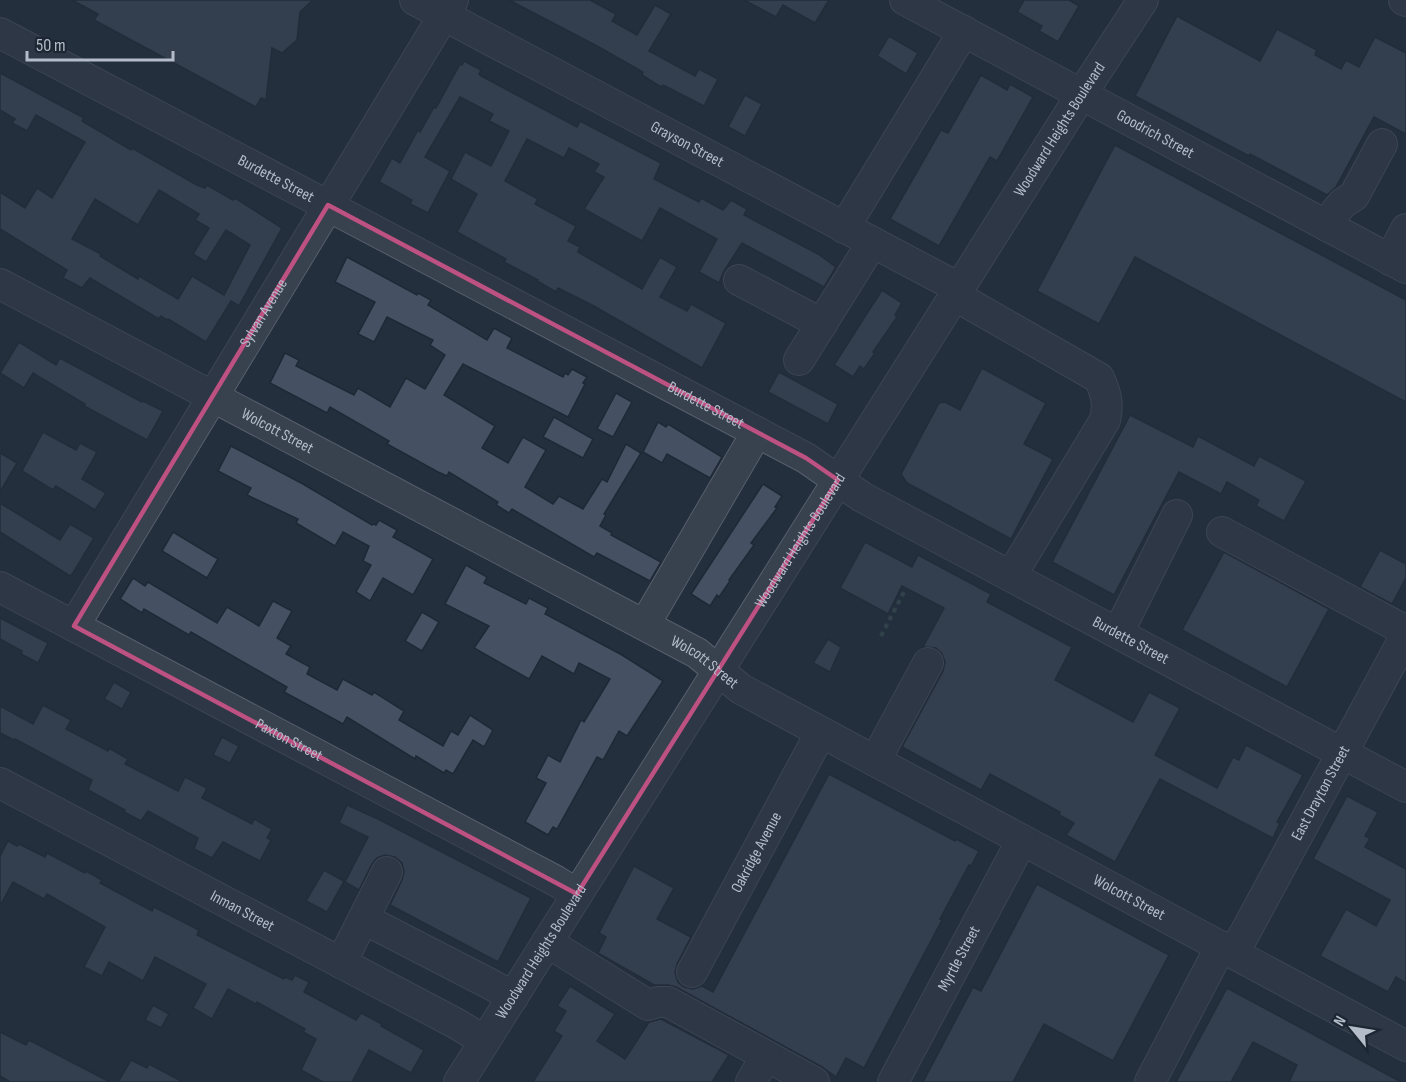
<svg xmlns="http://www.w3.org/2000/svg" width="1406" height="1082" font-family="'Sofia Sans Condensed',sans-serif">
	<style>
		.building { fill: #455162; stroke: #1f2835; stroke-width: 1.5; fill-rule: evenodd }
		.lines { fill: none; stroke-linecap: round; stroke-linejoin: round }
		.minor-casing { stroke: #565f6c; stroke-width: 32 }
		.path { stroke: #44595c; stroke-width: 4; stroke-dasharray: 4.5 4.5; stroke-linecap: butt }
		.minor { stroke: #38414e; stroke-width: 30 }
		.marked { fill: none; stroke: #bd5182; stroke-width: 4.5; stroke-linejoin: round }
		.labels { text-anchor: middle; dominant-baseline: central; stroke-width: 6; stroke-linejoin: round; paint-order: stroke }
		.street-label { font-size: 16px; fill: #b4bcc9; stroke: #1d2633 }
	</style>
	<rect width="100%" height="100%" fill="#242f3e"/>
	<g class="building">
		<path d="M72 0H313L300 12 297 40 282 53 272 48 266 100 261 98 256 107 94 20 98 14Z"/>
		<path d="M509 0H590L616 14 612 21 637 35 655 5 671 14 649 51 695 76 699 69 718 79 704 106 663 85 662 87 656 84 642 75 643 72 597 46Z"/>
		<path d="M744 0H829L815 23 783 5 776 17Z"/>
		<path d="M1024 0H1069L1079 6 1058 42 1039 31 1042 26 1017 12Z"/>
		<path d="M1177 16 1260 61 1277 29 1317 50 1315 55 1341 69 1346 60 1359 67 1375 37 1406 53V134L1374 117 1336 187 1327 195 1250 154 1249 156 1135 96Z"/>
		<path d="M889 36 918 53 906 74 877 56Z"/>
		<path d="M464 61 481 70 479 74 481 76 577 127 580 121 661 163 654 179 699 202 701 198 723 210 731 200 747 209 744 215 818 254 836 267 824 287 742 243 724 271 719 283 699 272 717 239 660 208 642 241 584 209 604 177 594 172 599 164 569 148 564 158 527 139 505 181 538 199 535 204 576 226 568 241 580 247 578 252 642 289 660 257 677 267 660 297 687 311 691 304 726 323 702 368 592 305 558 288 556 292 537 281 538 280 504 262 506 259 457 232 477 194 451 179 465 152 491 166 509 131 489 121 493 114 460 97 425 157 450 171 428 213 410 204 412 200 379 182 392 158 400 163 418 130 420 132 434 107 436 108 460 64 462 65Z"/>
		<path d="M0 73 84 118 82 121 131 150 132 148 197 185 205 188 207 185 233 200 235 198 282 228 239 306 231 301 206 342 168 319 167 320 161 316 159 319 90 278 82 288 63 278 67 270 0 229V192L25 208 37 188 52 198 85 142 36 115 27 131 12 123 15 119 0 110ZM159 190 199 214 195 220 209 228 193 254 206 262 226 230 250 245 224 295 192 276 178 299 139 276 138 279 100 256 101 254 72 239 95 199 138 225Z"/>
		<path d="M981 75 1007 90 1010 84 1033 97 997 161 990 157 939 246 890 219 941 130 948 133Z"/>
		<path d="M745 95 762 104 745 136 728 127Z"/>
		<path d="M1115 145 1406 300V402L1135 257 1099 324 1037 291Z"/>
		<path d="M347 257 417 295 418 293 431 300 428 305 487 340 494 328 512 338 507 348 563 377 565 373 568 375 572 369 587 377 583 383 585 384 568 417 463 364 444 395 495 426 482 448 508 463 523 437 546 450 525 487 553 504 559 496 583 509 602 479 607 482 626 444 641 453 604 514 606 515 600 526 612 533 611 535 661 562 650 581 597 553 594 557 512 509 509 513 496 505 498 502 449 472 447 476 438 472 387 444 389 441 330 407 327 413 270 383 285 353 299 360 296 366 354 395 358 388 390 407 406 378 425 389 445 355 430 345 433 340 387 317 374 342 358 334 375 302 335 282Z"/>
		<path d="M882 290 902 303 895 315 897 317 873 352 875 353 864 369 860 366 853 377 834 365Z"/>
		<path d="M19 342 56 365 60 358 142 402 143 401 163 411 147 440 84 406 85 404 33 373 24 388 0 373Z"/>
		<path d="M982 368 1046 403 1024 444 1053 459 1011 539 907 483 901 474 939 403 945 402 960 410Z"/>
		<path d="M779 372 838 404 828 424 768 392Z"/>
		<path d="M616 393 632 402 613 437 597 429Z"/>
		<path d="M1130 415 1193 447 1198 436 1254 466 1259 456 1306 481 1284 521 1256 506 1259 500 1227 482 1221 494 1179 472 1114 595 1052 562Z"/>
		<path d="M554 417 593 439 583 458 543 437Z"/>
		<path d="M658 422 666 427 668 424 722 457 710 478 667 454 662 463 643 452Z"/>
		<path d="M43 432 76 450 80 443 97 452 82 479 106 493 95 510 56 486 53 490 22 471Z"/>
		<path d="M231 446 303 484 372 525 373 524 376 525 379 520 397 530 393 537 433 559 413 595 383 578 370 601 356 592 371 565 363 561 369 546 343 532 335 546 296 523 298 519 247 495 251 488 218 471Z"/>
		<path d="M0 453 17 463 0 492Z"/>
		<path d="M763 484 782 496 775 507 777 508 751 543 754 545 729 580 730 581 719 597 717 595 710 606 691 594Z"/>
		<path d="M0 503 60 540 70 524 94 538 73 573 70 576 0 532Z"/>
		<path d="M173 532 218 559 207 578 162 551Z"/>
		<path d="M865 542 912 567 918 555 991 594 987 602 1072 647 1055 680 1133 722 1149 692 1180 708 1155 755 1217 788 1233 757 1239 760 1246 745 1303 775 1277 822 1280 823 1273 838 1160 779 1115 862 1066 835 1074 823 1059 815 1060 812 990 774 981 790 902 747 943 671 945 662 942 654 936 648 923 647 944 608 902 586 888 614 840 588Z"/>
		<path d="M1380 550 1406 564V578L1392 604 1360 587Z"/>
		<path d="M1224 552 1329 609 1287 687 1182 630Z"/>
		<path d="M466 565 487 577 484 583 526 604 529 598 548 608 545 614 551 617 622 655 663 681 627 736 619 731 603 760 597 757 557 829 553 827 548 835 525 822 546 783 536 778 548 755 560 762 581 720 584 722 610 679 579 663 574 674 542 656 529 679 474 648 489 626 445 604Z"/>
		<path d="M133 578 145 586 148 582 217 623 227 607 259 626 273 601 292 611 277 638 291 646 286 654 310 667 307 674 337 690 343 679 372 695 374 692 404 711 399 720 443 746 451 731 458 735 470 715 493 730 484 747 473 740 453 774 446 770 444 773 416 756 415 759 347 717 343 724 284 692 287 687 191 632 189 635 144 609 142 613 120 599Z"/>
		<path d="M422 612 439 622 422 651 405 641Z"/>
		<path d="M0 618 48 643 38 663 21 654 22 651 0 639Z"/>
		<path d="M828 639 841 647 830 672 813 663Z"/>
		<path d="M114 682 131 692 122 709 104 699Z"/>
		<path d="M43 705 71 720 66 729 108 751 109 748 128 759 125 764 178 791 185 777 207 788 202 798 252 824 254 819 272 829 267 838 271 840 260 861 223 842 212 858 194 849 198 838 148 811 141 821 124 812 125 810 88 790 92 780 15 739 14 740 0 733V706L33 724Z"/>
		<path d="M222 737 239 746 230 763 213 755Z"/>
		<path d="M829 774 955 841 956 839 979 851 971 866 969 865 940 919 942 920 864 1068 846 1058 836 1077 822 1067 676 987 668 985H654L598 953 606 937 599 933 634 866 674 888 657 919 691 937 677 964 675 973 678 982 684 987 693 989 702 986 713 992Z"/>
		<path d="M1347 796 1378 812 1365 836 1370 838 1365 847 1406 869V983L1396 977 1388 992 1320 956 1346 909 1376 926 1390 900 1313 859Z"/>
		<path d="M347 805 378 819 531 898 498 962 390 905 402 880 404 872 402 863 395 857 385 855 377 858 372 864 359 890 345 882 368 837 339 823Z"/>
		<path d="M8 841 17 846 19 844 45 857 47 853 85 873 86 871 102 880 100 883 152 911 154 907 199 930 197 935 203 938 284 979 285 977 292 980 295 975 309 982 304 992 356 1020 361 1013 382 1024 381 1026 424 1050 411 1073 369 1050 352 1082H323L301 1070 316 1039 303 1032 305 1029 257 1002 256 1004 228 989 212 1019 193 1008 206 984 155 957 143 981 109 962 102 976 84 967 105 927 47 894 44 899 13 882 0 906V856Z"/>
		<path d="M324 870 344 881 327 912 306 901Z"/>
		<path d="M1037 884 1169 955 1113 1061 1044 1024 1013 1082H923L973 987 981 991Z"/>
		<path d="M570 986 615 1014 597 1041 625 1059 649 1022 661 1019 729 1055 712 1082H533L562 1036 554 1031 566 1011 557 1006Z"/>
		<path d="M1227 988 1307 1031 1401 1082H1289L1297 1065 1253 1042 1231 1082H1176Z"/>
		<path d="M153 1005 169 1014 161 1028 145 1020Z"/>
		<path d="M0 1032 26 1045 29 1040 110 1082H10L0 1076Z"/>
		<path d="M131 1060 147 1068 149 1064 183 1082H118Z"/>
	</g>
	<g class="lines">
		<g class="minor-casing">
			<g id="minor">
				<path id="s1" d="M415 0 959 288"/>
				<path id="s2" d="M905 0 1406 268"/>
				<path d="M1404 0 1406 1"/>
				<path id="s3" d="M0 33 806 458 862 497 1406 787"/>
				<path d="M1329 227 1336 211 1343 203 1354 196 1382 144"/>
				<path d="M844 228 964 31"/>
				<path d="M1390 260 1406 229"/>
				<path d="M739 280 822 324"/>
				<path id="s4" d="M0 284 697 653 741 689 1406 1046"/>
				<path d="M954 295 1099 378C1106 393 1109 404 1105 420L1011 576"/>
				<path d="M799 360 872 243"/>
				<path d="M1222 532 1406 631"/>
				<path id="s5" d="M0 587 556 881 577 894"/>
				<path d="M645 624 757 432"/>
				<path id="s6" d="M74 626 453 0"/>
				<path d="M1118 633 1177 515"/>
				<path d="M875 761 928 663"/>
				<path id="s7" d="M0 783 457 1024 485 1041"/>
				<path d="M364 919 492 985 513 997"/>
				<path d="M547 942 648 1005 658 1002H668L814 1082"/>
				<path id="s8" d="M1234 953 1406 635"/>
				<path d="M341 963 387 872"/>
				<path id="s9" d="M692 972 821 732"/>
				<path id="s10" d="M459 1082 1081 95 1143 0"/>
				<path d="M751 1082 766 1056"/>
				<path id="s11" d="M893 1082 1022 840"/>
				<path d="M1150 1082 1221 946"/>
			</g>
		</g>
		<path class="path" d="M881 636 906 588"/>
		<use href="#minor" class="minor"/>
	</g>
	<path d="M0 0H1406V1082H0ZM328 205 806 458 838 480 577 894 74 626Z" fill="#242f3e" fill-opacity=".55" fill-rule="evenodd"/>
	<path class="marked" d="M328 205 806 458 838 480 577 894 74 626Z"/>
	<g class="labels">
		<g class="street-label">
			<text stroke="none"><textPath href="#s10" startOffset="1126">Woodward Heights Boulevard</textPath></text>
			<text stroke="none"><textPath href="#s2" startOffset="284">Goodrich Street</textPath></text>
			<text stroke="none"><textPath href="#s1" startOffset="308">Grayson Street</textPath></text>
			<text stroke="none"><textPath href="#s3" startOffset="312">Burdette Street</textPath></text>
			<text stroke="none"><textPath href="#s6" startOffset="366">Sylvan Avenue</textPath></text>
			<text stroke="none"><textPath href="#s3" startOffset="798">Burdette Street</textPath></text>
			<text stroke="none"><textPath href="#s4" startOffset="314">Wolcott Street</textPath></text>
			<text stroke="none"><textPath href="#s10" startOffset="640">Woodward Heights Boulevard</textPath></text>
			<text stroke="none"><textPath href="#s3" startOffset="1284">Burdette Street</textPath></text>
			<text stroke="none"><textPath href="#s4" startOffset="800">Wolcott Street</textPath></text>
			<text stroke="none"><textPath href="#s5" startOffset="327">Paxton Street</textPath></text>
			<text stroke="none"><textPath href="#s8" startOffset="182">East Drayton Street</textPath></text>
			<text stroke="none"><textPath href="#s9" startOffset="136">Oakridge Avenue</textPath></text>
			<text stroke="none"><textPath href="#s4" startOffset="1286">Wolcott Street</textPath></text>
			<text stroke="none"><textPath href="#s7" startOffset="274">Inman Street</textPath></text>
			<text stroke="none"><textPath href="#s10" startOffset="154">Woodward Heights Boulevard</textPath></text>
			<text stroke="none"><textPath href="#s11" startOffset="140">Myrtle Street</textPath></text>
		</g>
	</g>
	<g transform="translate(1352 1028) rotate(300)" stroke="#1d2633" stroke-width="4.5" paint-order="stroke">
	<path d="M0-4.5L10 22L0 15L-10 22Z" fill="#b4bcc9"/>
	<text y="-9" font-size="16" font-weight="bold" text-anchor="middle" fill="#b4bcc9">N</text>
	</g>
	<path d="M27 51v9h146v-9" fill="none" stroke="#b4bcc9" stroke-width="3"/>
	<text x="36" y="51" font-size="18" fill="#b4bcc9" stroke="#1d2633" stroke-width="4.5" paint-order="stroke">50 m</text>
</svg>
